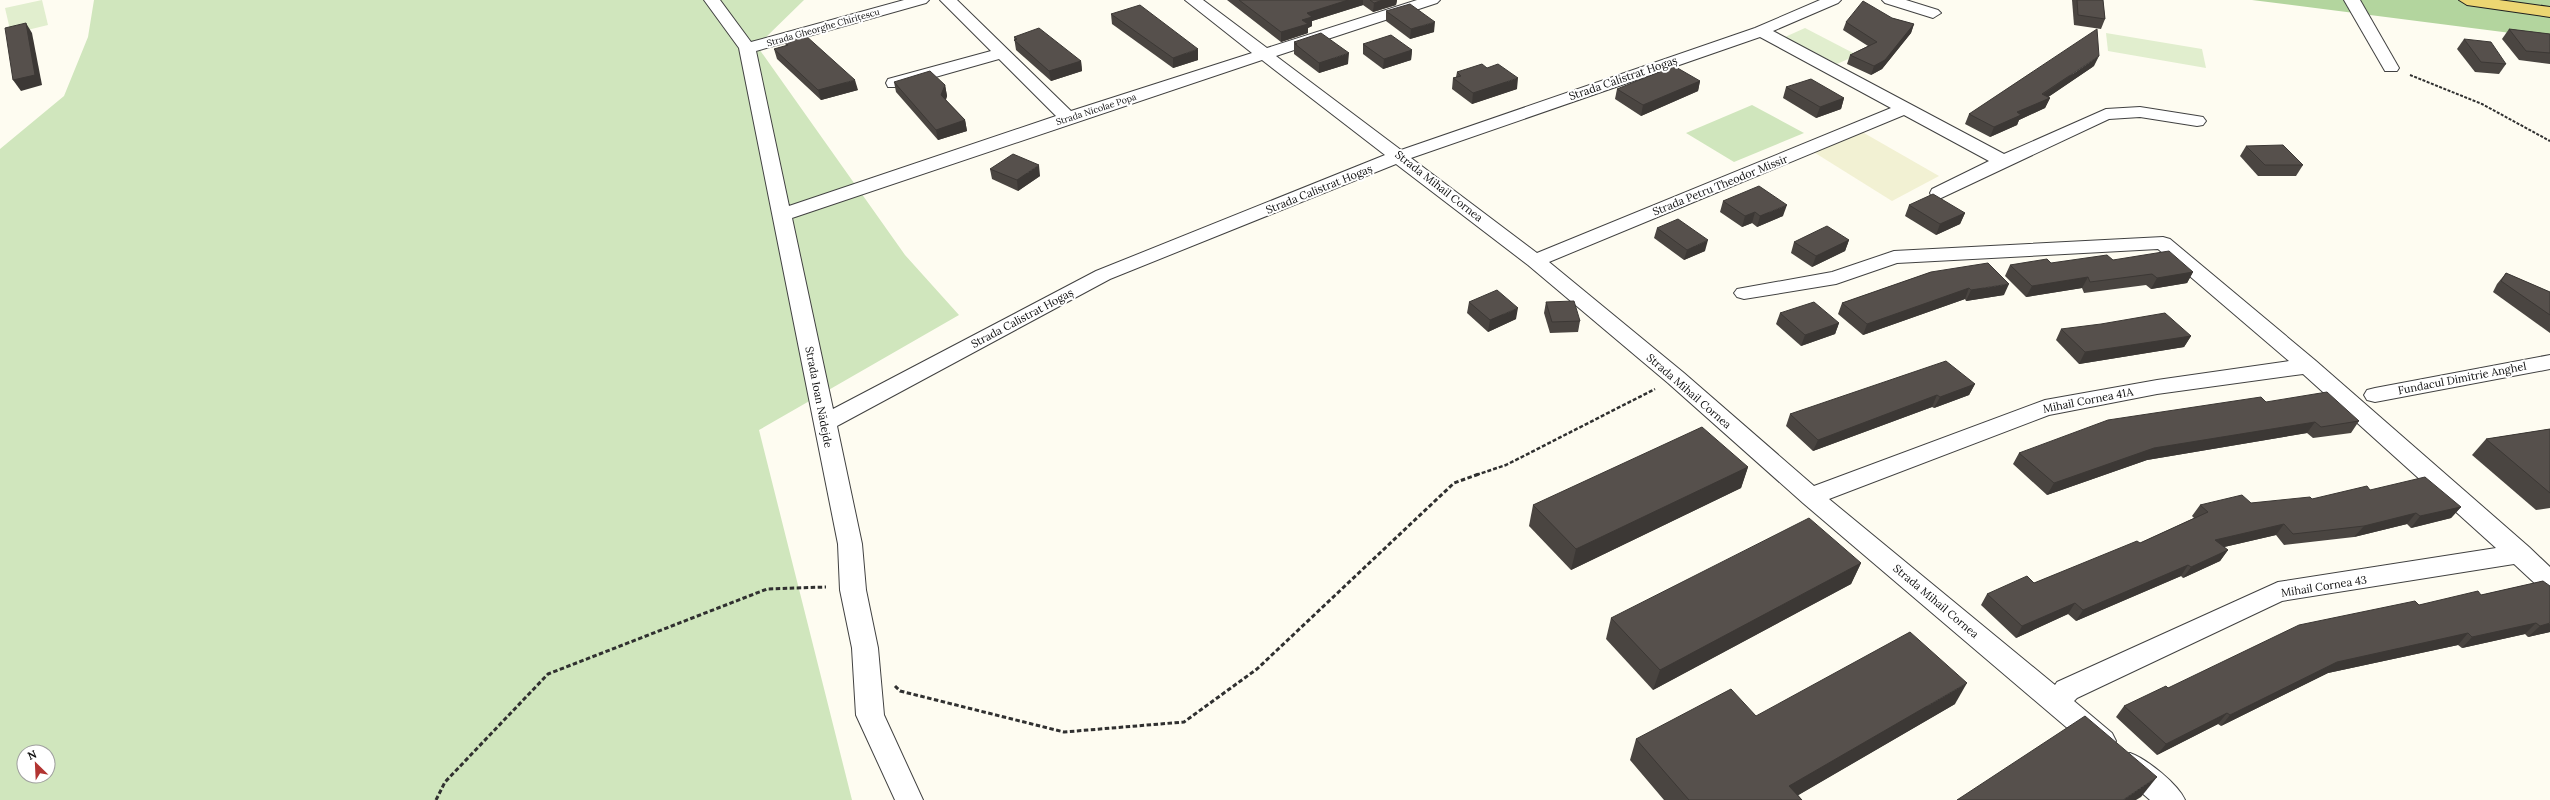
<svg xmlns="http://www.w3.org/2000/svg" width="2550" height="800" font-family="Lora,serif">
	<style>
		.farmland { fill: #f2f1d3 }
		.green { fill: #d0e6bd; fill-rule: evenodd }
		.forest { fill: #b3d59e }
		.pitch { fill: #e1eece }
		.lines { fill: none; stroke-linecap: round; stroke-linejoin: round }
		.minor-casing { stroke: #414141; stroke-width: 2 }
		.major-casing { stroke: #1f1f1f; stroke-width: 2 }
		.path-far2 { stroke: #303030; stroke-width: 2; stroke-dasharray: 3 1.5; stroke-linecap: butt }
		.path-far1 { stroke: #303030; stroke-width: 2.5; stroke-dasharray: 4 2; stroke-linecap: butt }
		.path { stroke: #303030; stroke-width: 3; stroke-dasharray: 4.5 2.5; stroke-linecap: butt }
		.minor { fill: #fff; fill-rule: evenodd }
		.major { fill: #ecd672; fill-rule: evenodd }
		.wall { fill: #4a4541 }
		.shaded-wall { fill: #3c3835 }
		.building { fill: #56504c; stroke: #3c3835 }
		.labels { text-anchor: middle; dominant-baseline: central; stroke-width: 4; stroke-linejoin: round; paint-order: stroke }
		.far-street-label { font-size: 9px; fill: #0e0e0e; stroke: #fff }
		.street-label { font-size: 11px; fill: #0e0e0e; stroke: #fff }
	</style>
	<rect width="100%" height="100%" fill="#fefcf1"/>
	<path class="farmland" d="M1857 129 1939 176 1892 201 1812 151Z"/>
	<g class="green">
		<path d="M94 0H804L757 46 905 255 959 315 759 430 852 800H0V149L64 96 88 37ZM24 752H48V776H24Z"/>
		<path d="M1752 105 1804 133 1734 162 1686 133Z"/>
	</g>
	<path class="forest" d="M2252 0H2550V38Z"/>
	<g class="pitch">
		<path d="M42 0 48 25 11 34 5 8Z"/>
		<path d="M1805 28 1857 55 1837 64 1785 37Z"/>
		<path d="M2106 33 2202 49 2206 68 2108 51Z"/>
	</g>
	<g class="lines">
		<g class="minor-casing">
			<g id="minor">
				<path d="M704 0H720L751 42 904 0H929L926 3 756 51 789 206 1056 116 999 59 900 87H888L886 83 888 79 991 51 940 0H957L1071 111 1252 53 1185 0H1203L1267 48 1417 0H1440L1437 3 1276 56 1401 150 1755 28 1820 0H1841L1838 3 1773 31 2004 154 2106 109 2140 107 2197 116 2203 117 2206 121 2203 125 2197 126 2140 117 2109 119 1939 199 1932 197 1930 193 1932 189 1989 161 1904 115 1549 262 1684 373 1814 486 2045 400 2157 380 2289 361 2158 249 1897 263 1836 284 1744 299 1737 297 1734 293 1737 289 1832 272 1894 251 2163 237 2170 239 2316 361 2529 547 2550 567V592L2541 589 2514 564 2282 601 2077 698 2074 701 2112 733 2116 741 2112 749 2102 753 2092 749 1803 503 1668 383 1528 265 1396 164 1110 279 837 426 862 544 866 590 878 648 884 715 923 800H895L856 715 852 648 840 590 838 544 739 48ZM1760 37 1891 108 1537 253 1411 158ZM1262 60 1385 155 1096 271 833 409 792 218ZM2303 374 2496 548 2278 582 2057 682 2055 685 1829 499 2049 415 2157 394Z"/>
				<path d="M1882 0H1906L1938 10 1941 13 1933 18 1885 3Z"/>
				<path d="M2344 0H2360L2399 68 2397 71H2385Z"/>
				<path d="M2550 355V369L2375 402 2367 400 2364 395 2367 390 2375 388Z"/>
				<path d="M2130 753C2147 759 2178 784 2185 800H2150L2120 774 2116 765 2120 756Z"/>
			</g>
		</g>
		<g class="major-casing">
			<path id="major" d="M2459 0H2499L2550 7V17L2467 5Z"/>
		</g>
		<path class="path-far2" d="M2410 75 2482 104 2550 141"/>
		<path class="path-far1" d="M1476 475 1506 465 1655 389"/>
		<g class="path">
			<path d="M895 686 900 691 1064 732 1184 722 1257 669 1454 483 1479 474"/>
			<path d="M436 800 445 782 548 674 767 589 826 587"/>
		</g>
		<use href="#minor" class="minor"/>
		<use href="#major" class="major"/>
	</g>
	<g class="wall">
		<path d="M1227 0H1397L1396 5 1373 12 1363 5 1312 21V26L1308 28V33L1281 42Z"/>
		<path d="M2072 0H2103L2105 19 2101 29 2074 25Z"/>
		<path d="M1386 11 1434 32 1410 39 1386 21Z"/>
		<path d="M1111 14 1198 60 1173 68 1112 24Z"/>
		<path d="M1892 18 1914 24 1911 33 1882 69 1871 75 1847 64 1850 55 1868 46 1843 30 1846 22Z"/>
		<path d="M2509 29 2550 34V64L2519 60 2502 39Z"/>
		<path d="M1014 37 1081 61 1082 71 1051 81 1016 50Z"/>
		<path d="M2464 39 2506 64 2499 74 2475 72 2457 49Z"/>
		<path d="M785 42 858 90 821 100 777 59 774 49 786 46Z"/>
		<path d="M1294 42 1348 64 1319 73 1294 54Z"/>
		<path d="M1363 44 1412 50 1411 60 1383 69 1363 54Z"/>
		<path d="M2094 66 2048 97 2050 98 2045 108 2019 120 2017 125 1990 137 1965 124 1969 114Z"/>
		<path d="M1487 68 1517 89 1472 104 1452 89 1453 78 1456 77 1457 72Z"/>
		<path d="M1700 81 1698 91 1641 116 1615 99 1617 89Z"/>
		<path d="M894 82 945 85 947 96 946 100 965 120 967 131 938 140 896 92Z"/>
		<path d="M1786 87 1844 98 1841 109 1816 118 1783 98Z"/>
		<path d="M2246 146 2303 165 2296 176H2258L2240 156Z"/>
		<path d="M990 169 1040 176 1018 191 992 179Z"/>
		<path d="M1723 201 1783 216 1757 227 1752 223 1742 227 1720 212Z"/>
		<path d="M1909 205 1965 213 1960 224 1936 235 1905 216Z"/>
		<path d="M1657 228 1705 251 1684 260 1654 238Z"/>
		<path d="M1849 240 1845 251 1812 267 1791 253 1794 242Z"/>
		<path d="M2113 260 2193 272 2187 283 2151 289 2146 285 2084 293 2082 288 2026 297 2005 276 2010 265Z"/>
		<path d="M1931 272 2004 295 1966 301 1965 299 1863 335 1838 314 1842 303Z"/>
		<path d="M2506 273 2550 292V333L2493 292 2497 284Z"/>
		<path d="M1469 302 1516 319 1488 332 1467 313Z"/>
		<path d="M1546 302 1580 321 1578 332 1550 333 1544 313Z"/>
		<path d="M1780 313 1839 323 1835 334 1801 346 1776 324Z"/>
		<path d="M2061 329 2191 336 2184 347 2079 364 2056 340Z"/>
		<path d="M1975 384 1969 395 1934 408 1932 407 1813 451 1786 426 1790 414Z"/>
		<path d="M2266 402 2359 421 2351 433 2313 438 2307 433 2147 460 2047 495 2013 464 2019 453Z"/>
		<path d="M2550 429V508L2536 510 2472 455 2486 439Z"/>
		<path d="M1748 467 1741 488 1571 570 1529 526 1533 505Z"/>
		<path d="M2370 490 2461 507 2451 518 2411 528 2407 524 2354 537 2284 545 2276 535 2224 547 2228 550 2220 561 2183 578 2181 576 2076 621 2068 614 2016 638 1981 605 1987 594 2034 583 2140 543 2194 518 2192 516 2200 505 2251 503 2312 499Z"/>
		<path d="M1861 563 1851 584 1653 690 1606 639 1611 618Z"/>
		<path d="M2543 581 2550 632 2528 637 2525 634 2462 648 2458 645 2328 673 2221 726 2218 724 2157 755 2116 717 2124 706 2168 688 2419 605 2481 595Z"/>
		<path d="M1955 704 1798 795 1802 800H1664L1630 760 1636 739 1756 716Z"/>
	</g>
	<g class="shaded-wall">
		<path d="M1348 0H1363V5L1312 21V26L1308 28V33L1281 42V32L1302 20 1307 13Z"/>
		<path d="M1383 0H1397L1396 5 1373 12 1374 3Z"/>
		<path d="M1435 22 1434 32 1410 39 1411 29Z"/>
		<path d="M26 23 32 33 42 85 21 91 13 80Z"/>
		<path d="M1914 24 1911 33 1882 69 1871 75 1874 66Z"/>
		<path d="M1198 49V60L1173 68V58Z"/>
		<path d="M1412 50 1411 60 1383 69 1384 59Z"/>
		<path d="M1349 53 1348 64 1319 73V63Z"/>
		<path d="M2099 56 2094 66 2044 100 2050 98 2045 108 2019 120 2017 125 1990 137 1994 127 2017 112Z"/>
		<path d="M1081 61 1082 71 1051 81 1049 71Z"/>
		<path d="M1518 78 1517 89 1472 104 1473 93Z"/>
		<path d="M855 80 858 90 821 100 818 90Z"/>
		<path d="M1700 81 1698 91 1641 116 1643 105Z"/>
		<path d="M945 85 947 96 943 106 941 95Z"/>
		<path d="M1844 98 1841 109 1816 118 1820 107Z"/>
		<path d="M965 120 967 131 938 140 936 130Z"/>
		<path d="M1039 165 1040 176 1018 191 1017 180Z"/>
		<path d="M1787 205 1783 216 1757 227 1760 216Z"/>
		<path d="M1755 212 1752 223 1742 227 1745 216Z"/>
		<path d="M1965 213 1960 224 1936 235 1940 224Z"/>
		<path d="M1708 240 1705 251 1684 260 1687 250Z"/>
		<path d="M1849 240 1845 251 1812 267 1816 256Z"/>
		<path d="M2193 272 2187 283 2151 289 2157 278Z"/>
		<path d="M2088 277 2082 288 2026 297 2032 286Z"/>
		<path d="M2009 284 2004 295 1966 301 1971 290Z"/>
		<path d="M1969 288 1965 299 1863 335 1867 324Z"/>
		<path d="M1518 308 1516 319 1488 332 1490 320Z"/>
		<path d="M1839 323 1835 334 1801 346 1805 335Z"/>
		<path d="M2191 336 2184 347 2079 364 2085 352Z"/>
		<path d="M1975 384 1969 395 1934 408 1940 397Z"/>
		<path d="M1937 395 1932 407 1813 451 1818 440Z"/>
		<path d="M2315 422 2307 433 2147 460 2047 495 2054 483 2154 448Z"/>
		<path d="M1748 467 1741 488 1571 570 1576 549Z"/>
		<path d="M2461 507 2451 518 2411 528 2420 516Z"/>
		<path d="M2416 513 2407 524 2354 537 2364 526Z"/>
		<path d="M2284 524 2276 535 2207 551 2215 540Z"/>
		<path d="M2228 550 2220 561 2183 578 2191 567Z"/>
		<path d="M1861 563 1851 584 1653 690 1660 670Z"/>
		<path d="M2188 565 2181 576 2076 621 2083 610Z"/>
		<path d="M2075 603 2068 614 2016 638 2022 626Z"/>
		<path d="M2536 623 2525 634 2462 648 2472 637Z"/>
		<path d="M2550 623V632L2528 637 2540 626Z"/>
		<path d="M2468 633 2458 645 2328 673 2221 726 2230 715 2337 662Z"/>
		<path d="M1967 683 1955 704 1790 800 1789 786Z"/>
		<path d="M2227 713 2218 724 2157 755 2166 744Z"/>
		<path d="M2157 777 2141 797 2136 800H2123Z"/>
	</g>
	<g class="building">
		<path d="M1239 0H1348L1307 13 1312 17 1302 20 1308 24 1281 32Z"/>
		<path d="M1370 0H1383L1374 3Z"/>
		<path d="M2077 0H2103L2105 19 2078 15Z"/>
		<path d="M1863 1 1892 18 1914 24 1885 60 1874 66 1850 55 1877 42 1846 22Z"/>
		<path d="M1410 4 1435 22 1411 29 1386 11Z"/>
		<path d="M1140 5 1198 49 1173 58 1111 14Z"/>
		<path d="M26 23 35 75 13 80 5 28Z"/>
		<path d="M1039 28 1081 61 1049 71 1014 40 1017 39 1014 37Z"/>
		<path d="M2097 29 2099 56 2042 94 2050 98 2017 112 2021 115 1994 127 1969 114Z"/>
		<path d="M2509 29 2550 34V53L2526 51Z"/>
		<path d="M1321 33 1349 53 1319 63 1295 44H1297L1294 42Z"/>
		<path d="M805 35 855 80 818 90 774 49 788 45 785 42Z"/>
		<path d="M1391 35 1412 50 1384 59 1363 44Z"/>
		<path d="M2464 39 2491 42 2506 64 2481 62Z"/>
		<path d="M1482 64 1487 68 1498 64 1518 78 1473 93 1453 78 1461 76 1457 72Z"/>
		<path d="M1674 66 1700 81 1643 105 1617 89Z"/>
		<path d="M930 71 945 85 941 95 965 120 936 130 894 82Z"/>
		<path d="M1811 79 1844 98 1820 107 1786 87Z"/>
		<path d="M2283 145 2303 165H2265L2246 146Z"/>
		<path d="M1013 154 1039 165 1017 180 990 169Z"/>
		<path d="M1759 186 1787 205 1760 216 1755 212 1745 216 1723 201Z"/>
		<path d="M1933 194 1965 213 1940 224 1909 205Z"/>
		<path d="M1678 219 1708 240 1687 250 1657 228Z"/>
		<path d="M1827 226 1849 240 1816 256 1794 242Z"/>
		<path d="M2169 251 2193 272 2157 278 2152 274 2090 282 2088 277 2032 286 2010 265 2047 259 2051 263 2107 255 2113 260Z"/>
		<path d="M1988 263 2009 284 1971 290 1969 288 1867 324 1842 303 1931 272Z"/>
		<path d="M2506 273 2550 292V315L2501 281Z"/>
		<path d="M1497 290 1518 308 1490 320 1469 302Z"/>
		<path d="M1574 301 1580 321 1552 322 1546 302Z"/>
		<path d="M1814 302 1839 323 1805 335 1780 313Z"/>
		<path d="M2165 313 2191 336 2085 352 2061 329 2101 324Z"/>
		<path d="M1946 361 1975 384 1940 397 1937 395 1818 440 1790 414Z"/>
		<path d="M2327 392 2359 421 2321 427 2315 422 2154 448 2054 483 2019 453 2108 420 2261 397 2266 402Z"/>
		<path d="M1702 427 1748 467 1576 549 1533 505Z"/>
		<path d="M2550 429V493L2486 439Z"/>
		<path d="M2425 477 2461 507 2420 516 2416 513 2364 526 2293 534 2284 524 2215 540 2228 550 2191 567 2188 565 2083 610 2075 603 2022 626 1987 594 2027 576 2034 583 2137 541 2140 543 2208 512 2200 505 2242 495 2251 503 2310 497 2312 499 2367 486 2370 490Z"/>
		<path d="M1809 518 1861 563 1660 670 1611 618Z"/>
		<path d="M2543 581 2550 586V623L2540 626 2536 623 2472 637 2468 633 2337 662 2230 715 2227 713 2166 744 2124 706 2166 686 2168 688 2299 625 2415 601 2419 605 2478 591 2481 595Z"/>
		<path d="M1910 632 1967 683 1789 786 1802 800H1689L1636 739 1731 689 1756 716Z"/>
		<path d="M2085 716 2157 777 2123 800H1957Z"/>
	</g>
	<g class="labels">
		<g class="far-street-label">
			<text transform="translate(823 27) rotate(-16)">Strada Gheorghe Chirițescu</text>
			<text transform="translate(1096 109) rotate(-18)">Strada Nicolae Popa</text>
		</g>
		<g class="street-label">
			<text transform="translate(1623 78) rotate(-19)">Strada Calistrat Hogaș</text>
			<text transform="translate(1720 185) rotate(-22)">Strada Petru Theodor Missir</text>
			<text transform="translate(1439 186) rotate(38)">Strada Mihail Cornea</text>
			<text transform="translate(1319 189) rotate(-22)">Strada Calistrat Hogaș</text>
			<text transform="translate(1022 318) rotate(-28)">Strada Calistrat Hogaș</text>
			<text transform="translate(2462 378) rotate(-11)">Fundacul Dimitrie Anghel</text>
			<text transform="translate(1689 391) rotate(41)">Strada Mihail Cornea</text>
			<text transform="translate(819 397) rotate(79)">Strada Ioan Nădejde</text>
			<text transform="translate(2088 400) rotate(-11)">Mihail Cornea 41A</text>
			<text transform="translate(2324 586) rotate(-9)">Mihail Cornea 43</text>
			<text transform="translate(1936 601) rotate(40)">Strada Mihail Cornea</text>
		</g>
	</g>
	<g transform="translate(36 764) rotate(336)"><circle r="19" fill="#ffffff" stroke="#9f9f9f"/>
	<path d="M0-3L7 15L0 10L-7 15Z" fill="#b23432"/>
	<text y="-6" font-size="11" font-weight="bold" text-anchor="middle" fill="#0e0e0e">N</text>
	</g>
</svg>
